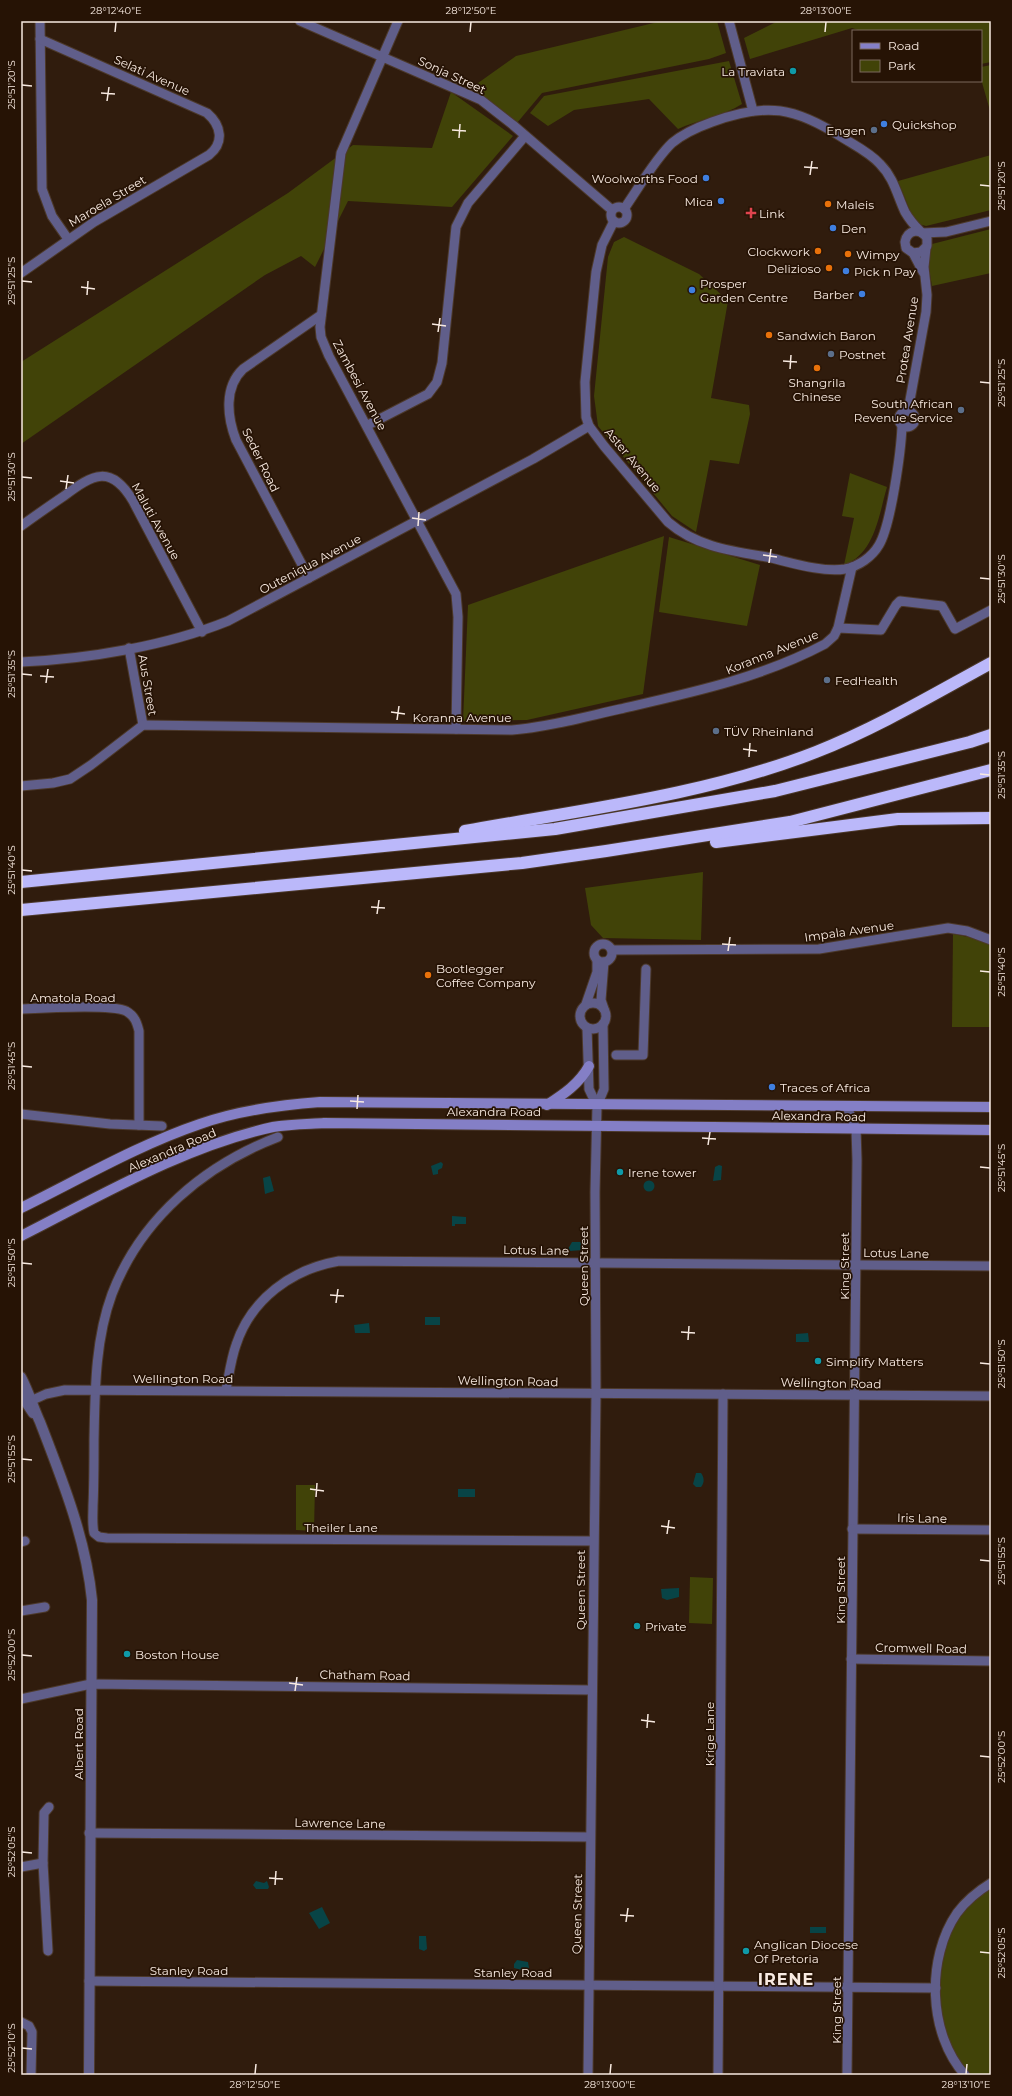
<svg xmlns="http://www.w3.org/2000/svg" width="1012" height="2096" font-family="Montserrat,sans-serif">
	<style>
		.green { fill: #414308 }
		.water { fill: #084446 }
		.lines { fill: none; stroke-linecap: round; stroke-linejoin: round }
		.minor-casing { stroke: #4c392b; stroke-width: 11 }
		.tertiary-casing { stroke: #4c392b; stroke-width: 12 }
		.secondary-casing { stroke: #4c392b; stroke-width: 12 }
		.motorway-casing { stroke: #4c392b; stroke-width: 14 }
		.minor { stroke: #605e8a; stroke-width: 9 }
		.tertiary { stroke: #605e8a; stroke-width: 10 }
		.secondary { stroke: #847fc6; stroke-width: 10 }
		.motorway { stroke: #bbb8fa; stroke-width: 12 }
		.ticks { fill: none; stroke: #f8eae1; stroke-width: 1.5 }
		.culture-dot { fill: #0f9aa8; stroke: #261305; stroke-width: 1.5 }
		.shop-dot { fill: #3f7fe0; stroke: #261305; stroke-width: 1.5 }
		.service-dot { fill: #5c6f8a; stroke: #261305; stroke-width: 1.5 }
		.food-dot { fill: #e8710a; stroke: #261305; stroke-width: 1.5 }
		.health-dot { fill: #e0444e; stroke: #261305; stroke-width: 1.5 }
		.labels { text-anchor: middle; dominant-baseline: central; stroke-width: 3.5; stroke-linejoin: round; paint-order: stroke }
		.poi-label { font-size: 12px; fill: #f8eae1; stroke: #261305; text-anchor: start }
		.street-label { font-size: 12px; fill: #f8eae1; stroke: #261305 }
		.district-label { font-size: 16px; font-weight: bold; letter-spacing: 1px; fill: #f8eae1; stroke: #261305 }
		.neatline { fill: none; stroke: #f8eae1; stroke-width: 1.5 }
		.ticks-label { font-size: 10px; text-anchor: middle; fill: #f8eae1 }
	</style>
	<rect width="100%" height="100%" fill="#301c0d"/>
	<g class="green">
		<path d="M662 21H717L726 53 709 59 542 93 517 123 471 88 516 56Z"/>
		<path d="M778 21H991V62L981 64V31H861L852 28 750 59 744 38Z"/>
		<path d="M729 61 742 104C723 116 698 120 678 129L649 99 574 110 548 126 530 113 544 96Z"/>
		<path d="M991 65V114L981 79V67Z"/>
		<path d="M451 92 513 136 452 207 348 201 315 267 301 256 265 275 21 444V362L288 193 353 145 432 148Z"/>
		<path d="M991 155V210L926 226 915 223 898 181Z"/>
		<path d="M991 229V273L932 286 927 257 932 244Z"/>
		<path d="M624 237 699 274 728 301 711 398 749 405 750 414 739 464 710 460 696 532 672 516 598 426 594 396 608 257 614 242Z"/>
		<path d="M850 473 887 487C879 514 875 554 844 565L854 518 842 516Z"/>
		<path d="M664 536 643 694 527 720 463 721 468 605Z"/>
		<path d="M669 537 760 565 747 626 659 612Z"/>
		<path d="M703 872 701 940 603 938 591 925 585 888Z"/>
		<path d="M953 934 983 940 991 945V1027H952Z"/>
		<path d="M296 1485H315L314 1531 296 1530Z"/>
		<path d="M690 1577 713 1578 712 1624 689 1623Z"/>
		<path d="M991 1886V2075H963L941 2032 938 1968 957 1912Z"/>
	</g>
	<g class="water">
		<path d="M441 1162 443 1164 442 1168 438 1170V1174L433 1175 431 1166Z"/>
		<path d="M719 1165 722 1166 721 1180 713 1181 715 1167Z"/>
		<path d="M270 1176 274 1191 265 1194 263 1178Z"/>
		<circle cx="649" cy="1186" r="5.5"/>
		<path d="M452 1216 466 1217V1224H455V1226H452Z"/>
		<path d="M572 1242H581L583 1250 570 1251 568 1249Z"/>
		<rect x="425" y="1317" width="15" height="8"/>
		<path d="M369 1323 370 1333H355L354 1325Z"/>
		<path d="M808 1333 809 1342H796V1334Z"/>
		<path d="M696 1473H701C704 1477 705 1482 701 1487H696L693 1484Z"/>
		<rect x="458" y="1489" width="17" height="8"/>
		<path d="M679 1588V1597L667 1600 662 1598 661 1589Z"/>
		<path d="M256 1881 264 1883 267 1881 269 1887 268 1889H256L253 1885Z"/>
		<path d="M322 1907 330 1923 319 1929 309 1913Z"/>
		<rect x="810" y="1927" width="16" height="6"/>
		<path d="M419 1936H426L427 1949 424 1951 419 1949Z"/>
		<path d="M517 1960 528 1962 529 1968 526 1971 514 1968V1964Z"/>
	</g>
	<g class="lines">
		<g class="minor-casing">
			<g id="minor">
				<path d="M40 21 42 189 52 216 68 239"/>
				<path d="M300 21 481 100 513 125 612 210"/>
				<path d="M398 21 341 153 320 327 321 337 329 356 456 594 458 617 456 729"/>
				<path d="M729 21 753 111"/>
				<circle cx="619" cy="215" r="8"/>
				<path d="M624 209C638 189 655 159 672 143 684 133 698 127 712 122 767 102 795 107 843 138 856 146 870 153 880 164 894 178 897 195 905 212 909 219 914 225 920 231"/>
				<path d="M614 221 602 245 596 272 585 382 586 417 589 426 604 446 668 522C697 547 731 551 767 557 789 562 823 573 845 569 859 566 872 557 879 545 891 525 901 451 902 426"/>
				<path d="M922 233 946 232 991 221"/>
				<path d="M913 253 921 252 927 246V238C920 227 907 230 905 242L906 248 913 253 923 272"/>
				<path d="M21 273 94 222 209 155C224 143 222 126 207 113L40 39"/>
				<circle cx="907" cy="419" r="8"/>
				<path d="M908 411 926 312 927 295 924 267 926 248"/>
				<path d="M368 425 428 394 437 382 442 363 456 227 468 203 525 136"/>
				<path d="M21 526C35 516 49 506 64 496 93 474 111 464 133 501L202 632"/>
				<path d="M309 578 236 440C227 417 224 387 243 369L321 315"/>
				<path d="M838 628 881 630 896 605 900 601 942 606 955 629 991 610"/>
				<path d="M129 648 143 725"/>
				<path d="M21 662C88 659 166 646 228 621L533 459 589 426"/>
				<path d="M21 786 53 783 70 779 91 765 143 725 512 730C548 727 584 717 620 709 690 693 761 678 825 644L834 636 838 628 852 567"/>
				<circle cx="603" cy="953" r="9"/>
				<path d="M612 950 819 949 948 928 967 931 991 940"/>
				<circle cx="593" cy="1016" r="13"/>
				<path d="M586 1004 597 972V960"/>
				<path d="M21 1009C40 1008 112 1004 126 1011 135 1016 137 1023 139 1031V1125"/>
				<path d="M604 1009 601 1000 604 962"/>
				<path d="M587 1028 589 1089 597 1106"/>
				<path d="M616 1055H643L646 969"/>
				<path d="M847 1107 856 1129 857 1160 847 2075"/>
				<path d="M21 1114 110 1124 162 1126"/>
				<path d="M278 1137C205 1165 141 1218 112 1294 95 1340 95 1391 94 1440 94 1462 94 1484 93 1506 93 1515 92 1525 94 1533L99 1537 107 1538 593 1541"/>
				<path d="M226 1390C229 1375 231 1359 236 1345 251 1299 292 1269 339 1261L991 1266"/>
				<path d="M26 1403 46 1394 65 1390 991 1396"/>
				<path d="M852 1529 991 1530"/>
				<path d="M21 1542 25 1541"/>
				<path d="M21 1611 45 1607"/>
				<path d="M851 1659 991 1661"/>
				<path d="M21 1699 91 1684 591 1690"/>
				<path d="M89 1833 590 1837"/>
				<path d="M21 1867 43 1863"/>
				<path d="M48 1951 43 1863 44 1813 49 1807"/>
				<path d="M89 1981 936 1988"/>
				<path d="M21 2022 29 2026 32 2032 31 2075"/>
				<path d="M588 2075 596 1394 595 1192 597 1106 604 1089 603 1024"/>
				<path d="M718 2075 723 1394"/>
				<path d="M965 2075C928 2034 926 1958 957 1913 966 1901 978 1891 991 1883"/>
			</g>
		</g>
		<g class="tertiary-casing">
			<g id="tertiary">
				<path d="M21 1377C29 1392 33 1407 40 1422 62 1479 86 1539 92 1600L89 2075"/>
				<path d="M21 1395 33 1413"/>
			</g>
		</g>
		<g class="secondary-casing">
			<g id="secondary">
				<path d="M547 1105C564 1094 579 1084 589 1066"/>
				<path d="M21 1208C80 1179 138 1145 200 1124 239 1110 280 1105 320 1102L991 1107"/>
				<path d="M21 1236C100 1196 185 1146 273 1127 289 1124 307 1124 324 1123L991 1130"/>
			</g>
		</g>
		<g class="motorway-casing">
			<g id="motorway">
				<path d="M465 831C581 810 706 795 816 752 877 728 934 694 991 663"/>
				<path d="M716 842 898 819 991 818"/>
				<path d="M21 882 555 829 775 791 970 742 991 735"/>
				<path d="M21 910 522 863 606 851 790 822 991 770"/>
			</g>
		</g>
		<use href="#minor" class="minor"/>
		<use href="#tertiary" class="tertiary"/>
		<use href="#secondary" class="secondary"/>
		<use href="#motorway" class="motorway"/>
	</g>
	<path class="ticks" d="M115 32 116 22M470 32 471 22M825 32 826 22M22 85 32 86M101 93 115 94M107 101 109 87M452 130 466 131M459 138 460 124M804 167 818 168M810 175 812 161M980 185 990 186M22 281 32 282M81 287 95 289M87 295 88 281M432 324 446 326M438 332 440 318M783 361 797 362M790 369 791 355M980 382 990 383M22 477 32 478M60 481 74 483M66 489 68 475M412 518 426 520M418 526 419 512M763 555 777 557M769 563 771 549M980 578 990 579M22 674 32 675M40 676 54 677M46 683 48 669M391 712 405 714M397 720 399 706M743 749 757 751M749 757 750 743M980 774 990 775M22 870 32 871M371 907 385 908M377 914 379 900M722 944 736 945M728 951 730 937M980 971 990 972M22 1066 32 1067M350 1101 364 1102M357 1109 358 1095M702 1138 716 1139M708 1145 710 1132M980 1167 990 1168M22 1263 32 1264M330 1295 344 1296M336 1303 338 1289M681 1332 695 1333M688 1340 689 1326M980 1363 990 1364M22 1459 32 1460M310 1489 324 1491M316 1497 317 1483M661 1526 675 1528M667 1534 669 1520M980 1560 990 1561M22 1655 32 1656M289 1683 303 1685M295 1691 297 1677M641 1720 655 1722M647 1728 648 1714M980 1756 990 1757M22 1852 32 1853M269 1878 283 1879M275 1885 276 1871M620 1915 634 1916M626 1922 628 1908M980 1952 990 1953M22 2048 32 2049M255 2074 256 2064M610 2074 611 2064M966 2074 967 2064"/>
	<g class="culture-dot">
		<circle cx="793" cy="71" r="4"/>
		<circle cx="620" cy="1172" r="4"/>
		<circle cx="818" cy="1361" r="4"/>
		<circle cx="637" cy="1626" r="4"/>
		<circle cx="127" cy="1654" r="4"/>
		<circle cx="746" cy="1951" r="4"/>
	</g>
	<g class="shop-dot">
		<circle cx="884" cy="124" r="4"/>
		<circle cx="706" cy="178" r="4"/>
		<circle cx="721" cy="201" r="4"/>
		<circle cx="833" cy="228" r="4"/>
		<circle cx="846" cy="271" r="4"/>
		<circle cx="692" cy="290" r="4"/>
		<circle cx="862" cy="294" r="4"/>
		<circle cx="772" cy="1087" r="4"/>
	</g>
	<g class="service-dot">
		<circle cx="874" cy="130" r="4"/>
		<circle cx="831" cy="354" r="4"/>
		<circle cx="961" cy="410" r="4"/>
		<circle cx="827" cy="680" r="4"/>
		<circle cx="716" cy="731" r="4"/>
	</g>
	<g class="food-dot">
		<circle cx="828" cy="204" r="4"/>
		<circle cx="818" cy="251" r="4"/>
		<circle cx="848" cy="254" r="4"/>
		<circle cx="829" cy="268" r="4"/>
		<circle cx="769" cy="335" r="4"/>
		<circle cx="817" cy="368" r="4"/>
		<circle cx="428" cy="975" r="4"/>
	</g>
	<path class="health-dot" d="M749 207h4v4h4v4h-4v4h-4v-4h-4v-4h4z"/>
	<g class="labels">
		<g class="poi-label">
			<text x="785" y="71" text-anchor="end">La Traviata</text>
			<text x="892" y="124">Quickshop</text>
			<text x="866" y="130" text-anchor="end">Engen</text>
			<text x="698" y="178" text-anchor="end">Woolworths Food</text>
			<text x="713" y="201" text-anchor="end">Mica</text>
			<text x="836" y="204">Maleis</text>
			<text x="759" y="213">Link</text>
			<text x="841" y="228">Den</text>
			<text x="810" y="251" text-anchor="end">Clockwork</text>
			<text x="856" y="254">Wimpy</text>
			<text x="821" y="268" text-anchor="end">Delizioso</text>
			<text x="854" y="271">Pick n Pay</text>
			<text x="700" y="283">Prosper<tspan x="700" dy="14">Garden Centre</tspan></text>
			<text x="854" y="294" text-anchor="end">Barber</text>
			<text x="777" y="335">Sandwich Baron</text>
			<text x="839" y="354">Postnet</text>
			<text x="817" y="382" text-anchor="middle">Shangrila<tspan x="817" dy="14">Chinese</tspan></text>
			<text x="953" y="403" text-anchor="end">South African<tspan x="953" dy="14">Revenue Service</tspan></text>
			<text x="835" y="680">FedHealth</text>
			<text x="724" y="731">TÜV Rheinland</text>
			<text x="436" y="968">Bootlegger<tspan x="436" dy="14">Coffee Company</tspan></text>
			<text x="780" y="1087">Traces of Africa</text>
			<text x="628" y="1172">Irene tower</text>
			<text x="826" y="1361">Simplify Matters</text>
			<text x="645" y="1626">Private</text>
			<text x="135" y="1654">Boston House</text>
			<text x="754" y="1944">Anglican Diocese<tspan x="754" dy="14">Of Pretoria</tspan></text>
		</g>
		<g class="street-label">
			<text transform="translate(152 75) rotate(24)">Selati Avenue</text>
			<text transform="translate(452 75) rotate(25)">Sonja Street</text>
			<text transform="translate(107 201) rotate(-31)">Maroela Street</text>
			<text transform="translate(907 340) rotate(-81)">Protea Avenue</text>
			<text transform="translate(360 385) rotate(62)">Zambesi Avenue</text>
			<text transform="translate(261 460) rotate(64)">Seder Road</text>
			<text transform="translate(633 460) rotate(50)">Aster Avenue</text>
			<text transform="translate(156 521) rotate(61)">Maluti Avenue</text>
			<text transform="translate(310 564) rotate(-28)">Outeniqua Avenue</text>
			<text transform="translate(772 652) rotate(-22)">Koranna Avenue</text>
			<text transform="translate(148 685) rotate(80)">Aus Street</text>
			<text x="462" y="717">Koranna Avenue</text>
			<text transform="translate(849 931) rotate(-8)">Impala Avenue</text>
			<text x="73" y="997">Amatola Road</text>
			<text x="494" y="1111">Alexandra Road</text>
			<text transform="translate(819 1116) rotate(1)">Alexandra Road</text>
			<text transform="translate(172 1150) rotate(-23)">Alexandra Road</text>
			<text transform="translate(536 1250) rotate(1)">Lotus Lane</text>
			<text transform="translate(896 1253) rotate(1)">Lotus Lane</text>
			<text transform="translate(583 1266) rotate(-90)">Queen Street</text>
			<text transform="translate(844 1266) rotate(-90)">King Street</text>
			<text x="183" y="1378">Wellington Road</text>
			<text transform="translate(508 1381) rotate(1)">Wellington Road</text>
			<text transform="translate(831 1383) rotate(1)">Wellington Road</text>
			<text transform="translate(922 1518) rotate(1)">Iris Lane</text>
			<text x="341" y="1527">Theiler Lane</text>
			<text transform="translate(580 1590) rotate(-90)">Queen Street</text>
			<text transform="translate(840 1590) rotate(-90)">King Street</text>
			<text transform="translate(921 1648) rotate(1)">Cromwell Road</text>
			<text transform="translate(365 1675) rotate(1)">Chatham Road</text>
			<text transform="translate(709 1734) rotate(-90)">Krige Lane</text>
			<text transform="translate(78 1744) rotate(-90)">Albert Road</text>
			<text transform="translate(340 1823) rotate(1)">Lawrence Lane</text>
			<text transform="translate(577 1914) rotate(-89)">Queen Street</text>
			<text x="189" y="1970">Stanley Road</text>
			<text x="513" y="1972">Stanley Road</text>
			<text transform="translate(836 2010) rotate(-90)">King Street</text>
		</g>
		<g class="district-label">
			<text x="786" y="1979">IRENE</text>
		</g>
	</g>
	<rect width="1012" height="2096" fill="none" stroke="#261305" stroke-width="44"/>
	<rect x="852" y="30" width="130" height="52" fill="#261305" stroke="#7a695d"/>
	<rect x="860" y="43" width="20" height="6" fill="#847fc6" stroke="#7a695d"/>
	<text x="888" y="50" font-size="12" fill="#f8eae1">Road</text>
	<rect x="860" y="60" width="20" height="12" fill="#414308" stroke="#7a695d"/>
	<text x="888" y="70" font-size="12" fill="#f8eae1">Park</text>
	<rect x="22" y="22" width="968" height="2052" class="neatline"/>
	<g class="ticks-label">
		<text x="116" y="14">28°12'40"E</text>
		<text x="471" y="14">28°12'50"E</text>
		<text x="826" y="14">28°13'00"E</text>
		<text transform="translate(11 85) rotate(-90)" y="4">25°51'20"S</text>
		<text transform="translate(1001 186) rotate(-90)" y="4">25°51'20"S</text>
		<text transform="translate(11 281) rotate(-90)" y="4">25°51'25"S</text>
		<text transform="translate(1001 383) rotate(-90)" y="4">25°51'25"S</text>
		<text transform="translate(11 477) rotate(-90)" y="4">25°51'30"S</text>
		<text transform="translate(1001 579) rotate(-90)" y="4">25°51'30"S</text>
		<text transform="translate(11 674) rotate(-90)" y="4">25°51'35"S</text>
		<text transform="translate(1001 775) rotate(-90)" y="4">25°51'35"S</text>
		<text transform="translate(11 870) rotate(-90)" y="4">25°51'40"S</text>
		<text transform="translate(1001 972) rotate(-90)" y="4">25°51'40"S</text>
		<text transform="translate(11 1066) rotate(-90)" y="4">25°51'45"S</text>
		<text transform="translate(1001 1168) rotate(-90)" y="4">25°51'45"S</text>
		<text transform="translate(11 1263) rotate(-90)" y="4">25°51'50"S</text>
		<text transform="translate(1001 1364) rotate(-90)" y="4">25°51'50"S</text>
		<text transform="translate(11 1459) rotate(-90)" y="4">25°51'55"S</text>
		<text transform="translate(1001 1561) rotate(-90)" y="4">25°51'55"S</text>
		<text transform="translate(11 1655) rotate(-90)" y="4">25°52'00"S</text>
		<text transform="translate(1001 1757) rotate(-90)" y="4">25°52'00"S</text>
		<text transform="translate(11 1852) rotate(-90)" y="4">25°52'05"S</text>
		<text transform="translate(1001 1953) rotate(-90)" y="4">25°52'05"S</text>
		<text transform="translate(11 2048) rotate(-90)" y="4">25°52'10"S</text>
		<text x="255" y="2088">28°12'50"E</text>
		<text x="610" y="2088">28°13'00"E</text>
		<text x="966" y="2088">28°13'10"E</text>
	</g>
</svg>
